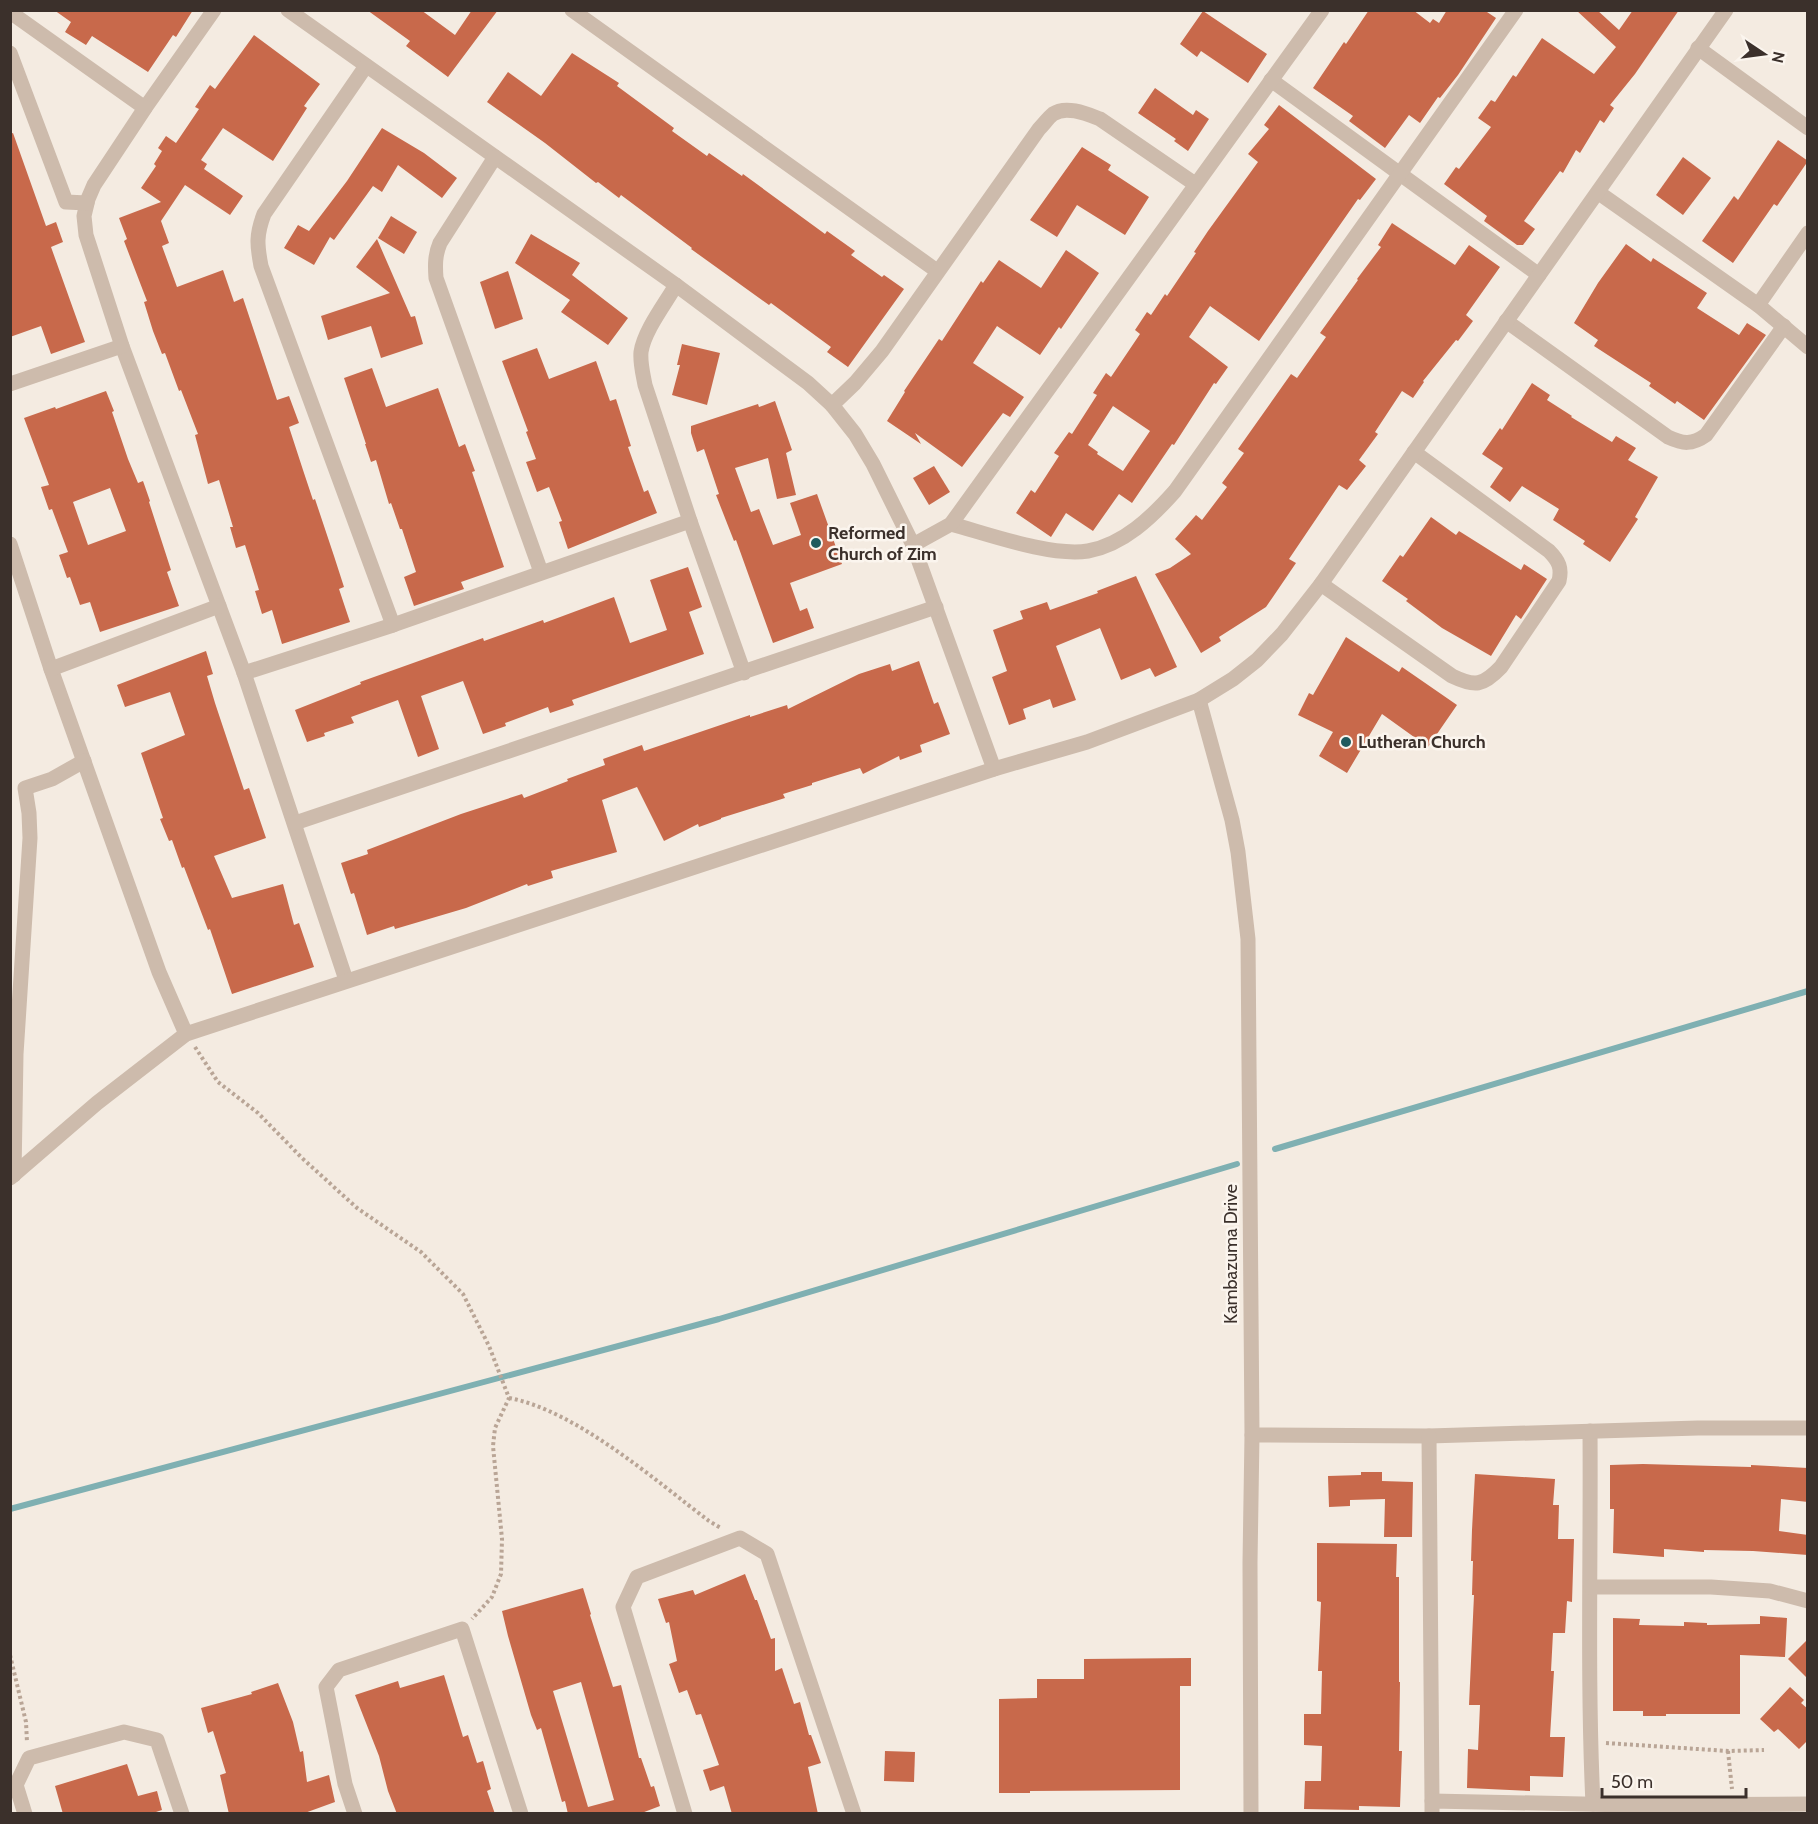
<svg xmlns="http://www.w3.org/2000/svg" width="1818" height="1824" font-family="Cabin,sans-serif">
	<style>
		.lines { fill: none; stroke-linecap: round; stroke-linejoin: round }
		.stream { stroke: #7fb0b2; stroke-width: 6 }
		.building { fill: #c8694b; fill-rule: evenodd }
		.path { stroke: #b9a596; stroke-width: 4; stroke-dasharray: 3 3; stroke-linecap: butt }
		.minor { stroke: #cdbbac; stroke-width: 15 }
		.poi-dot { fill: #1f5a5e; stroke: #fbf5ee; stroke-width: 2 }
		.labels { text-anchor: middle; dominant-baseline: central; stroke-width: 5; stroke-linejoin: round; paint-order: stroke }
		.poi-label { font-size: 18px; font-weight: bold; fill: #3b302b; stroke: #fbf5ee; text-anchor: start }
		.street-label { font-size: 18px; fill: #3b302b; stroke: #fbf5ee }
	</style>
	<rect width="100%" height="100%" fill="#f4ebe1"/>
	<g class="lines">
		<g class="stream">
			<path d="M1275 1149 1808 991"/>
			<path d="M10 1509 719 1319 1237 1164"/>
		</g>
	</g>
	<g class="building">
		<path d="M54 10H193L176 37 173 35 148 72 92 36 86 45 65 32 71 22Z"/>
		<path d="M367 10H421L455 35 472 10H498L448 77 406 46 410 41Z"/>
		<path d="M1369 10H1413L1430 23 1433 19 1439 23 1447 10H1484L1496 18 1458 75 1440 98 1438 97 1420 123 1409 115 1385 148 1349 121 1353 116 1313 88 1344 42 1346 44Z"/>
		<path d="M1576 10H1597L1619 30 1633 10H1679L1635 74 1610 105 1614 108 1604 123 1600 120 1580 153 1576 150 1563 173 1560 171 1524 221 1535 229 1523 245H1517L1484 221 1487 216 1444 184 1456 167 1459 169 1491 127 1478 118 1491 100 1495 102 1513 75 1516 77 1542 38 1594 74 1616 47Z"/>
		<path d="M1203 11 1267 54 1248 83 1201 51 1197 57 1180 44Z"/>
		<path d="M254 35 320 84 304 106 307 108 273 161 223 128 201 160 207 164 204 169 243 196 230 215 185 185 161 221 169 243 162 246 177 287 223 270 234 302 243 298 277 400 289 396 299 423 289 427 303 470 313 500 315 499 334 556 344 587 339 589 350 622 282 644 272 610 262 614 255 591 259 590 245 545 236 548 230 527H233L219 480 208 484 195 435 198 434 181 390 179 391 165 353 162 354 153 331 144 302 147 301 124 241 127 239 119 218 161 202 141 188 156 166 154 164 162 151 158 148 166 136 176 143 199 109 195 107 210 85 215 89Z"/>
		<path d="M572 53 619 83 617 86 674 128 672 131 707 156 709 153 742 176 743 174 825 234 827 231 855 251 851 255 882 277 884 275 904 289 848 367 827 352 831 347 771 303 769 305 691 249 692 248 621 195 619 198 598 182 596 183 545 143 487 102 508 72 541 96Z"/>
		<path d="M1155 88 1193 115 1196 110 1209 119 1188 151 1174 141 1176 139 1138 113Z"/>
		<path d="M1279 105 1376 179 1360 200 1358 199 1259 341 1210 306 1189 337 1228 367 1216 384 1214 383 1174 445 1172 444 1132 503 1119 494 1093 531 1066 513 1051 537 1016 513 1031 490 1035 493 1059 456 1054 453 1069 432 1072 434 1097 395 1093 393 1106 373 1111 377 1140 334 1135 330 1147 312 1151 315 1165 294 1167 296 1196 253 1194 252 1208 231 1258 162 1248 154 1269 129 1264 125ZM1113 406 1150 431 1123 471 1097 454 1098 452 1088 445Z"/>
		<path d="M382 128 424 153 457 178 442 198 398 165 382 192 373 186 334 240 330 237 314 265 284 248 298 225 309 231 347 181Z"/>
		<path d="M13 133 46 226 56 222 63 242 51 247 85 342 51 354 41 326 10 337V134Z"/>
		<path d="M1778 140 1808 161 1777 206 1774 204 1733 263 1702 241 1734 196 1738 200Z"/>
		<path d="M1082 147 1111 165 1108 170 1149 197 1125 235 1077 205 1057 237 1030 220Z"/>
		<path d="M1683 157 1711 178 1683 215 1656 195Z"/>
		<path d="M391 216 417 232 404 254 378 238Z"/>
		<path d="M1392 223 1455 265 1469 245 1500 267 1466 315 1473 321 1458 341 1456 340 1423 381 1424 382 1413 398 1402 391 1375 432 1378 434 1359 460 1366 466 1347 490 1339 485 1289 559 1296 563 1266 607 1219 637 1221 641 1201 653 1155 574 1170 568 1191 554 1175 539 1196 515 1202 520 1227 487 1222 483 1244 453 1238 449 1291 374 1297 378 1326 337 1320 333 1358 280 1357 279 1381 247 1378 245Z"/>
		<path d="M531 234 580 263 572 275 628 318 608 345 561 312 570 300 515 263Z"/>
		<path d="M377 239 411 317 415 316 423 344 381 358 371 326 328 340 321 316 390 293 356 267Z"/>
		<path d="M1626 244 1651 262 1653 258 1707 293 1697 308 1739 335 1747 323 1766 335 1704 420 1677 401 1675 404 1649 386 1651 383 1594 346 1598 340 1574 323 1598 283Z"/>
		<path d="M1066 250 1099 273 1061 329 1059 327 1040 355 997 326 973 363 1024 397 1010 417 1003 413 962 467 915 433 921 444 887 421 905 392 904 391 939 339 942 341 981 281 983 283 999 260 1041 288Z"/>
		<path d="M508 271 523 319 495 329 480 282Z"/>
		<path d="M682 344 720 353 707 405 672 395 680 365H677Z"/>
		<path d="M537 348 549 379 596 361 610 401 616 399 631 446 628 447 644 492 648 490 657 513 568 549 559 522 562 521 549 487 537 492 526 462 536 459 526 432 528 431 502 361Z"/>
		<path d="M372 368 386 407 438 388 459 447 465 444 475 471 472 472 504 567 461 582 464 589 414 606 404 577 416 572 402 529H400L391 503 389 504 376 460 371 462 365 444H366L344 378Z"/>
		<path d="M1532 383 1550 395 1547 400 1572 416 1571 417 1612 442 1616 436 1636 448 1628 460 1658 477 1635 517 1638 519 1610 562 1583 544 1585 541 1553 520 1559 509 1522 486 1510 502 1490 487 1503 468 1482 454 1500 428 1502 430Z"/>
		<path d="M106 391 114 411 112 412 128 459 138 483 143 481 150 501 149 502 171 570 167 572 179 606 100 632 90 602 80 605 70 577 67 578 59 555 68 552 52 509 49 510 41 487 49 485 24 418 55 407 56 409ZM110 488 126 531 88 545 73 502Z"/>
		<path d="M775 401 792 450 786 453 796 495 777 499 768 458 735 468 751 512 759 509 773 545 801 535 790 503 817 494 842 564 790 583 800 611 807 608 814 628 773 643 736 540 734 541 716 495 719 494 704 449 697 452 691 433V426L758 404 759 407Z"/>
		<path d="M934 466 950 492 929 505 913 478Z"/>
		<path d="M1431 517 1456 535 1459 531 1521 570 1524 564 1547 579 1521 619 1516 615 1491 656 1442 628 1406 601 1408 599 1382 581 1400 555 1403 557Z"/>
		<path d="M688 567 702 607 689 612 704 654 572 700 574 705 550 713 548 707 505 723 506 726 483 734 463 681 421 696 439 749 418 757 398 700 351 717 354 723 324 733 325 736 307 742 295 710 361 684 360 682 483 638 484 641 543 620 544 623 614 597 630 643 667 630 650 580Z"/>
		<path d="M1136 576 1177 667 1155 677 1150 668 1121 680 1100 628 1056 646 1076 700 1053 708 1050 699 1023 709 1026 719 1009 725 992 677 1007 671 993 630 1023 619 1020 611 1047 602 1050 610 1098 593 1097 591Z"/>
		<path d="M1346 637 1399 672 1402 667 1457 705 1428 747 1382 714 1347 773 1319 756 1333 732 1298 715 1309 693 1313 695Z"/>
		<path d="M206 651 213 674 207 676 215 703 244 790 249 788 266 838 214 856 232 898 283 884 294 925 299 923 314 967 232 994 210 929 208 930 184 867 182 868 172 840 169 841 160 819 163 818 141 753 185 735 170 692 125 707 117 685Z"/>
		<path d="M919 661 934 704 938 702 950 734 920 745 922 752 900 760 899 756 863 774 860 768 812 783V785L783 794 785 798 721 818V819L699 827 698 824 664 841 637 787 602 800 617 852 551 871 553 878 528 886 527 884 466 908 395 929 394 926 367 935 354 893 351 894 341 863 368 854 367 850 461 814 522 794 524 798 568 781 567 779 605 765 603 759 642 745 644 751 750 715V717L787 705 788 709 859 674 890 664 892 671Z"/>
		<path d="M1643 1464 1751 1467V1465L1808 1468V1502L1781 1499 1779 1531 1808 1535V1555L1753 1551 1704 1550V1552L1664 1549V1557L1613 1553 1614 1509H1610V1465Z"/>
		<path d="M1361 1472H1382V1481L1413 1482 1412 1537H1384L1385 1499 1350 1500V1506L1329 1507 1328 1476 1361 1475Z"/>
		<path d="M1475 1474 1555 1479 1553 1505H1559L1558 1539H1574L1572 1602 1567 1601 1565 1633H1553L1551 1671H1554L1550 1737H1565L1563 1777 1530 1776V1791L1467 1788 1468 1749 1478 1750 1480 1705H1469L1474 1595H1472L1473 1561H1471L1472 1530Z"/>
		<path d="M1317 1543 1397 1544 1396 1577H1399V1682H1400L1399 1751H1402L1400 1807 1359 1806V1810L1304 1809 1305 1781H1321L1322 1746 1304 1745V1714H1321L1322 1671H1318L1321 1602 1317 1601Z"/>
		<path d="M745 1574 755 1600H757L771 1639 775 1638V1671L782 1668 794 1704 800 1702 809 1735H811L821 1763 808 1767 818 1814H732L724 1786 710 1791 703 1770 719 1765 701 1714 696 1715 687 1690 679 1693 669 1664 677 1661 669 1622 666 1623 658 1599 693 1590 695 1595Z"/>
		<path d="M583 1588 591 1614 590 1615 613 1687 621 1685 639 1758H641L651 1787 654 1786 660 1806 639 1814H568L565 1801 562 1802 541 1728 537 1730 531 1715 508 1636 502 1611ZM581 1682 614 1800 588 1807 553 1691Z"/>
		<path d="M1760 1616 1787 1618 1785 1657 1740 1655V1714H1666V1716H1643V1711H1613V1618L1640 1619 1639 1625 1684 1626V1622L1707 1623V1625L1760 1624Z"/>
		<path d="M1808 1639V1679L1788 1659Z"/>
		<path d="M1191 1658V1686H1180V1790L1030 1791V1793H999V1699L1037 1698V1679H1084V1659Z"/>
		<path d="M444 1675 463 1737 468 1735 477 1763 483 1761 491 1789 487 1791 495 1814H397L388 1791 379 1756 355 1695 398 1681 400 1688Z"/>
		<path d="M278 1683 293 1722 300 1752 303 1751 307 1782 329 1775 335 1802 302 1814H229L220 1775 226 1773 213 1731 208 1733 201 1708 252 1694 251 1692Z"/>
		<path d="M1790 1687 1804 1700 1801 1703 1808 1709V1740L1799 1749 1778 1729 1774 1732 1760 1719Z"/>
		<path d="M885 1751 915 1752 914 1782 884 1781Z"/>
		<path d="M127 1764 138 1796 157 1791 162 1810 150 1814H63L55 1786Z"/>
	</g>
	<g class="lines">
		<g class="path">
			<path d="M195 1047 218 1082 258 1113 302 1158 357 1208 421 1252 463 1294 489 1346 509 1398 495 1428 493 1446 502 1539 501 1574 492 1597 472 1619"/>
			<path d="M509 1398C575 1410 655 1480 709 1521L721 1528"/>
			<path d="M10 1655 26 1722 27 1742"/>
			<path d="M1606 1743 1728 1751 1764 1750"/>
			<path d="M1728 1751 1732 1789"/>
		</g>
		<g class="minor">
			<path d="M214 10 145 108 94 185 88 199 84 216 86 235 122 346 244 673 346 980"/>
			<path d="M288 10 676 285 808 383 832 405 855 434 873 464 913 545 994 769"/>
			<path d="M572 10 937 271"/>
			<path d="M10 12 145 108"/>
			<path d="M1698 48 1808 128"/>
			<path d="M10 53 66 202 87 203"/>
			<path d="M366 66 264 214C256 235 257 245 261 266L393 625"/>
			<path d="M1271 80 1539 275"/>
			<path d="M495 157 440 243C435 255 435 265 436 278L541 572"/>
			<path d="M1599 193 1758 305 1808 347"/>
			<path d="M676 285C665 304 644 331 641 352 640 363 643 374 645 385L690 521 744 673"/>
			<path d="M1758 305 1808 233"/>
			<path d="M1506 321 1668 437C1683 444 1692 445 1706 435L1784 326"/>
			<path d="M10 384 122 346"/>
			<path d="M832 405 855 383 882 351 1039 129C1044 124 1048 118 1053 114 1066 105 1087 114 1100 119L1195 184"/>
			<path d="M951 524C988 534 1051 557 1088 551 1123 545 1152 517 1175 491L1516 10"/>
			<path d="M10 544 51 669 159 972 186 1034"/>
			<path d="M913 545 951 524 1322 10"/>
			<path d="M1321 584 1452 676C1475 687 1483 686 1501 667L1559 581C1562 568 1559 561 1549 551L1414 452"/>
			<path d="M51 669 219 606"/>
			<path d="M244 673 393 625 690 521"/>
			<path d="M1199 700 1232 820 1238 852 1248 939 1252 1435 1250 1563 1251 1814"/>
			<path d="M295 823 936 607"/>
			<path d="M14 1175 16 1054 30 838 29 813 25 788 52 779 84 761"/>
			<path d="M10 1178 97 1103 186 1034 994 769 1087 742 1199 700 1233 679 1257 660 1282 634 1321 584 1726 10"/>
			<path d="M1590 1431C1591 1555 1587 1680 1593 1804"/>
			<path d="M1252 1435 1429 1436 1698 1428H1808"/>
			<path d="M1429 1436 1432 1801"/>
			<path d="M1591 1587H1711L1770 1591 1808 1601"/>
			<path d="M25 1814 16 1785 29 1758 124 1732 157 1740 182 1814"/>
			<path d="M355 1814 345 1784 326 1687 339 1670 462 1629 521 1814"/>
			<path d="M685 1814 623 1607 637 1577 740 1538 767 1554 854 1814"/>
			<path d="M1432 1814V1801L1629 1805 1808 1804"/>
		</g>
	</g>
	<g class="poi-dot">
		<circle cx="816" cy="543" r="6"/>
		<circle cx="1346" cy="742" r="6"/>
	</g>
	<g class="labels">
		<g class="poi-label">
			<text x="828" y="533">Reformed<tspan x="828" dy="21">Church of Zim</tspan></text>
			<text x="1358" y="742">Lutheran Church</text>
		</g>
		<g class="street-label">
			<text transform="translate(1231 1254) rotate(-90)">Kambazuma Drive</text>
		</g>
	</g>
	<rect width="1818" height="1824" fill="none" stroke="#3b302b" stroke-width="24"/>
	<g transform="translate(1764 54) rotate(103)" stroke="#fbf5ee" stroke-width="4.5" paint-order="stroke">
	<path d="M0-4.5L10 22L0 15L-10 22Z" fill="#3b302b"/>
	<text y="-9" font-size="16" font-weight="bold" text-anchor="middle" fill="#3b302b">N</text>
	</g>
	<path d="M1602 1788v9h144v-9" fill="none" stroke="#3b302b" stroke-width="3"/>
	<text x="1611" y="1788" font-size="18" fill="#3b302b" stroke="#fbf5ee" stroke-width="4.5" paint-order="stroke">50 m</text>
</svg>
